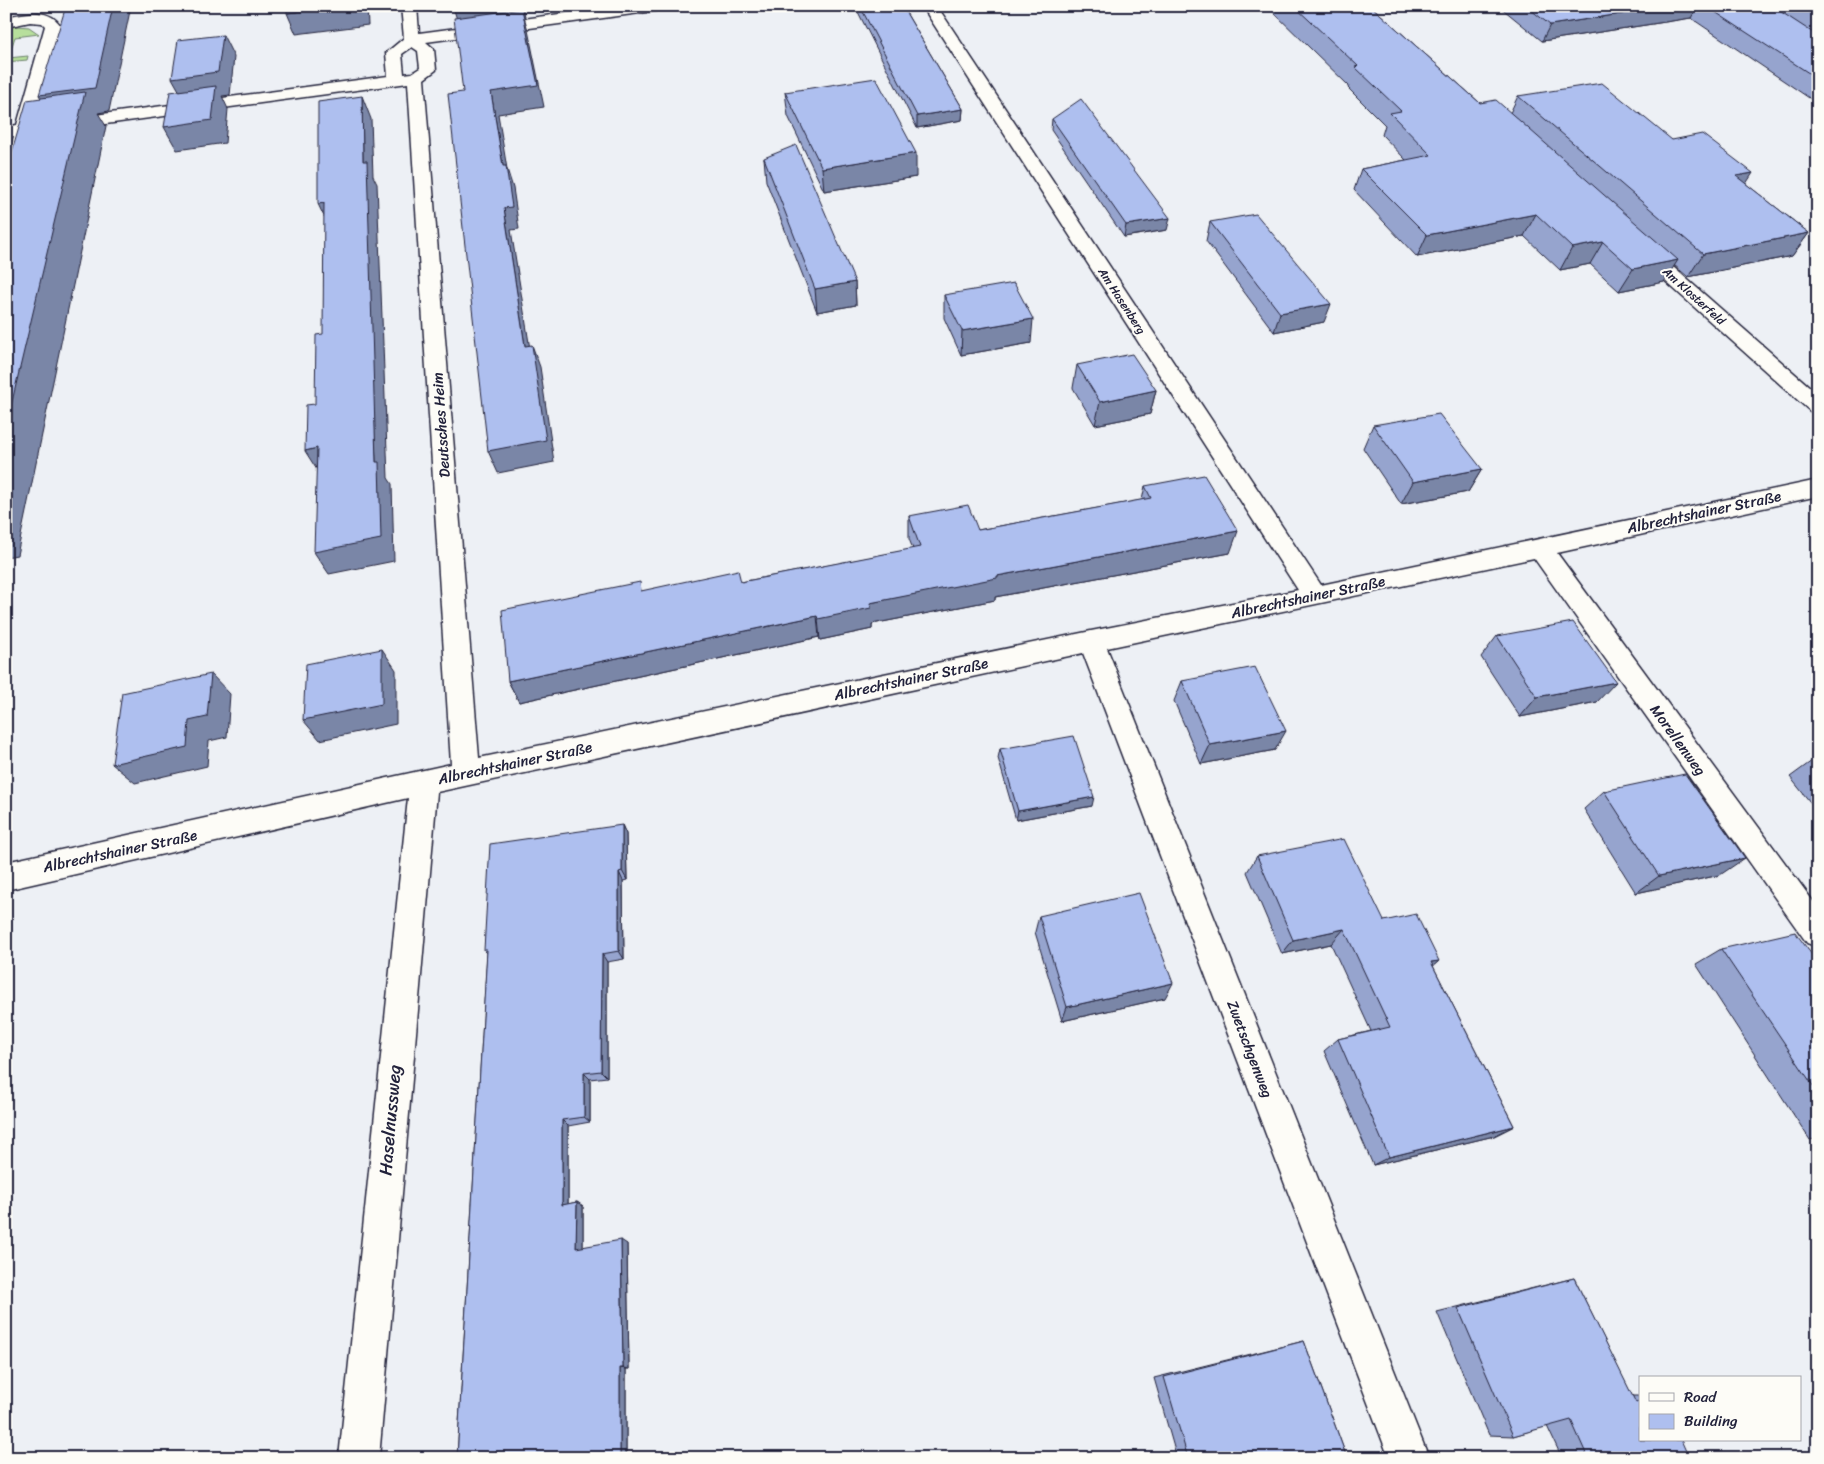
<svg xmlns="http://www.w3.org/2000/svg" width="1824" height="1464" font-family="Sriracha,sans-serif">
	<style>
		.green { fill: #b7df9c; stroke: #6c806c }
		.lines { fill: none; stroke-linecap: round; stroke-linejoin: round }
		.minor-casing { stroke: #22223b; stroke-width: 3 }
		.minor { fill: #fdfcf7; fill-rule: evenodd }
		.wall { fill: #96a4ce; stroke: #22223b }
		.shaded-wall { fill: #7a86a7; stroke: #22223b }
		.building { fill: #aebfef; stroke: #22223b }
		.labels { text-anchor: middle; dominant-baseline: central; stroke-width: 4; stroke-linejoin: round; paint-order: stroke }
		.far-street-label { font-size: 12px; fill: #22223b; stroke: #fdfcf7 }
		.street-label { font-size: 15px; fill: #22223b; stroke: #fdfcf7 }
		.near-street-label { font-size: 18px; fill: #22223b; stroke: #fdfcf7 }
	</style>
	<rect width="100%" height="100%" fill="#edf0f5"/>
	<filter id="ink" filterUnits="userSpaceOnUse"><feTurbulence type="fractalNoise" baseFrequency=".02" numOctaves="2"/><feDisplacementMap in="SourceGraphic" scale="10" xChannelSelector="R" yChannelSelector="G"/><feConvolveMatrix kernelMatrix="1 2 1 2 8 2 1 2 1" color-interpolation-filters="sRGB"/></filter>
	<g filter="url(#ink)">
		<path class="green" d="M17 26 29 27 39 34 15 37 8 58 28 56 27 60 6 62V28Z"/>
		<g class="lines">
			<g class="minor-casing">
				<g id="minor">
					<path d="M401 6H417L419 33 619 6H662L660 9 655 11 426 42 434 49 436 70 424 79 479 758 1091 631 1298 590 922 6H937L1321 585 1818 480V496L1557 553 1818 908V947L1807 943 1534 558 1107 648 1429 1458H1389L1083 653 437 792 379 1458H339L408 798 6 890V862L451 764 408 83 32 134 15 195 13 199 6 200V162L14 136 6 137V127L17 125 45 26 42 23 30 22 6 27V17C26 13 48 7 61 26L35 123 388 76 386 53 404 38ZM412 47 418 51 420 68 412 73 404 74 402 54Z"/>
					<path d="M1641 243 1648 245 1818 394V413L1810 411 1634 253 1631 249 1634 245Z"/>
				</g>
			</g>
			<use href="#minor" class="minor"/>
		</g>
		<g class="wall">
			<path d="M855 6H902L963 109 962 120 917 128Z"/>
			<path d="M1272 6H1371L1480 103 1510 113 1518 96 1672 140 1746 184 1809 233 1792 256 1688 277 1674 265 1664 282 1619 291 1590 264 1560 270 1524 236 1417 257 1354 190 1361 169 1406 160 1382 135 1385 125 1348 88 1349 86 1271 10Z"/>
			<path d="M1499 6H1818V104L1691 18 1542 41Z"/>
			<path d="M785 92 916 177 824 191 788 116Z"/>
			<path d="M1052 119 1167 230 1124 237 1051 130Z"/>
			<path d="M764 158 855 282 856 305 817 312 766 181Z"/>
			<path d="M1210 222 1324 322 1274 332 1206 241Z"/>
			<path d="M944 295 1031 343 961 355 944 318Z"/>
			<path d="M1077 365 1156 390 1150 414 1095 425 1073 388Z"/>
			<path d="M1373 425 1482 469 1468 492 1401 504 1363 448Z"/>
			<path d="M1145 486 1230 553 995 597V600L872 624V629L820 640 819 637 519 702 508 681 642 591 741 582 913 549 909 539V516L978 530 1142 500Z"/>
			<path d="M1497 636 1597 702 1520 717 1481 657Z"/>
			<path d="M1182 681 1275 750 1201 764 1174 701Z"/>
			<path d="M1000 749 1092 806 1016 820 998 758Z"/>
			<path d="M1816 758H1818V812L1790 777Z"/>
			<path d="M1604 791 1720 875 1636 893 1584 809Z"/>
			<path d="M622 825 626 834 627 880 623 881 624 959 607 962V1077L590 1079V1122L568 1126V1204L577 1202 583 1206V1247L627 1244 629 1369H626V1458H457L487 953 484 950Z"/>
			<path d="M1257 856 1384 921 1439 961 1433 966 1514 1126 1494 1136 1373 1165 1324 1051 1338 1039 1371 1031 1331 944 1282 954 1247 872Z"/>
			<path d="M1039 916 1165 998 1062 1021 1035 932Z"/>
			<path d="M1721 949 1818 963V1138L1810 1140 1696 964Z"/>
			<path d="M1574 1278 1632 1396H1640V1440L1689 1458H1562L1547 1426 1513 1436 1489 1435 1437 1312 1550 1284Z"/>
			<path d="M1304 1341 1347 1458H1177L1154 1378Z"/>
		</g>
		<g class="shaded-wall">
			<path d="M113 6H131L109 111 98 113 106 126 17 555 6 557V427L54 119 39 95Z"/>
			<path d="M343 6H367L368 25 296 34 287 13Z"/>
			<path d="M442 6H523L525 17H524L528 30 544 107 498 114 507 169 513 188 519 229 511 230 533 368 525 346 504 208 503 166 491 92 459 26 454 10 444 11Z"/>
			<path d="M1672 6H1698L1691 18 1542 41 1550 25Z"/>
			<path d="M223 35 234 57 230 95 222 96 228 109 225 143 177 150 164 127 185 101 172 78Z"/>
			<path d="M362 96 371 119 373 176 377 184 388 478 392 484 394 561 329 574 314 552 376 462 363 161Z"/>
			<path d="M963 109 962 120 917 128V116Z"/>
			<path d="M916 153V177L824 191 822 168Z"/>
			<path d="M1753 173 1738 196 1736 176Z"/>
			<path d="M324 203 329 227 318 204Z"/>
			<path d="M1536 214 1524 236 1417 257 1427 235Z"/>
			<path d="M1170 218 1167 230 1124 237 1126 225Z"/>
			<path d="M1809 233 1792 256 1688 277 1703 254Z"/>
			<path d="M1603 242 1590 264 1560 270 1572 248Z"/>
			<path d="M1678 260 1664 282 1619 291 1633 269Z"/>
			<path d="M855 282 856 305 817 312 815 289Z"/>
			<path d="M1331 304 1324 322 1274 332 1280 313Z"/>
			<path d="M1033 319 1031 343 961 355 962 331Z"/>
			<path d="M532 345 540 367 554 462 498 473 488 451Z"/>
			<path d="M1156 390 1150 414 1095 425 1100 402Z"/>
			<path d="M317 448 319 473 305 451Z"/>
			<path d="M1482 469 1468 492 1401 504 1413 482Z"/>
			<path d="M1238 531 1230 553 995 597V600L872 624V629L820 640 818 619 870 603 997 576Z"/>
			<path d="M817 616 819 637 519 702 508 681Z"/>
			<path d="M382 649 396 670V724L320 740 303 720Z"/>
			<path d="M211 674 230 694 227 737 209 741 207 766 135 783 112 764 189 721Z"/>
			<path d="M1616 682 1597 702 1520 717 1537 697Z"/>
			<path d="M1286 731 1275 750 1201 764 1210 745Z"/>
			<path d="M1094 797 1092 806 1016 820 1018 811Z"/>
			<path d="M622 825 626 834 627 880 622 871Z"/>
			<path d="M1745 858 1720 875 1636 893 1659 876Z"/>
			<path d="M619 872 623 881 624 959 619 951Z"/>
			<path d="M1344 929 1331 944 1282 954 1293 940Z"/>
			<path d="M602 954 607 962V1077L601 1071Z"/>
			<path d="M1439 961 1424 974 1431 962Z"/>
			<path d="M1173 983 1165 998 1062 1021 1067 1007Z"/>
			<path d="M584 1073 590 1079V1122L584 1117Z"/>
			<path d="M562 1120 568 1126V1209L562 1205Z"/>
			<path d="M1514 1126 1494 1136 1373 1165 1389 1157Z"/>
			<path d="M577 1202 583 1206V1251L576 1248Z"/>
			<path d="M621 1240 627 1244 629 1369 623 1368Z"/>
			<path d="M620 1368 626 1369V1458H620Z"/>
		</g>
		<g class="building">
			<path d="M66 6H113L95 88 39 95Z"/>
			<path d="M287 6H343L287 13Z"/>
			<path d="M860 6H902L963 109 917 116Z"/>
			<path d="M1294 6H1371L1480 103 1496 100 1678 260 1633 269 1603 242 1572 248 1536 214 1427 235 1361 169 1431 155 1390 113 1401 111 1355 67 1358 66Z"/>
			<path d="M1526 6H1672L1550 25Z"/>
			<path d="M1706 6H1772L1818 36V79Z"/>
			<path d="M1799 6H1818V18Z"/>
			<path d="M522 9 538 85 491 92 503 166H506L512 207 504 208 515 280 525 346 532 345 546 440 488 451 448 94 463 92 454 18Z"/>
			<path d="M223 35 218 72 172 78 178 40Z"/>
			<path d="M876 78 916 153 822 168 785 92Z"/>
			<path d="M1602 83 1672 140 1702 134 1753 173 1736 176 1809 233 1703 254 1518 96Z"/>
			<path d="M216 86 212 120 164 127 170 92Z"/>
			<path d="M85 92 6 427V172L27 100Z"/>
			<path d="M362 96 363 161H367L376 462H379L381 539 314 552 317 448 305 451 306 405 315 404 316 335 323 334 324 203 318 204V102Z"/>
			<path d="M1081 99 1170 218 1126 225 1052 119Z"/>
			<path d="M796 145 855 282 815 289 764 158Z"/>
			<path d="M1256 214 1331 304 1280 313 1210 222Z"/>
			<path d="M1014 283 1033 319 962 331 944 295Z"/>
			<path d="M1132 354 1156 390 1100 402 1077 365Z"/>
			<path d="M1439 414 1482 469 1413 482 1373 425Z"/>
			<path d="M1204 475 1238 531 997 576V578L870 603 871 608 818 619 817 616 508 681 502 610 640 582 641 591 738 570 741 582 920 547 909 516 968 505 978 530 1151 498 1145 486Z"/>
			<path d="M1573 622 1616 682 1537 697 1497 636Z"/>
			<path d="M382 649V704L303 720 306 664Z"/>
			<path d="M1255 667 1286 731 1210 745 1182 681Z"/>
			<path d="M211 674 207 717 189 721 187 747 112 764 122 693Z"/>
			<path d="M1074 736 1094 797 1018 811 1000 749Z"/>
			<path d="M1685 774 1745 858 1659 876 1604 791Z"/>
			<path d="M622 825V871L619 872V951L602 954 601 1071 584 1073V1117L562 1120V1205L577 1202 576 1248 621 1240 623 1368H620V1458H457L484 1001 487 950H484L490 844Z"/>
			<path d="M1344 839 1384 921 1416 914 1439 961 1431 962 1514 1126 1389 1157 1338 1039 1390 1027 1344 929 1293 940 1257 856Z"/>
			<path d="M1139 893 1173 983 1067 1007 1039 916Z"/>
			<path d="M1795 932 1818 963V1093L1721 949Z"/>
			<path d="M1574 1278 1636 1403 1640 1401V1440H1681L1689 1458H1588L1571 1420 1513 1436 1458 1308Z"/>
			<path d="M1304 1341 1347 1458H1188L1164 1377Z"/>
		</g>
	</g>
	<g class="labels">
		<g class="far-street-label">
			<text transform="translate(1694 296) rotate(42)">Am Klosterfeld</text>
			<text transform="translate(1122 301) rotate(57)">Am Hasenberg</text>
		</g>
		<g class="street-label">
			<text transform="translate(441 425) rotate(-94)">Deutsches Heim</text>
			<text transform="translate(1704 512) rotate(-12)">Albrechtshainer Straße</text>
			<text transform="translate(1308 597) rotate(-12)">Albrechtshainer Straße</text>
			<text transform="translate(911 679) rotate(-12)">Albrechtshainer Straße</text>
			<text transform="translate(1678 740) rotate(54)">Morellenweg</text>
			<text transform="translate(515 763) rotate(-12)">Albrechtshainer Straße</text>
			<text transform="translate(120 851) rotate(-12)">Albrechtshainer Straße</text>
			<text transform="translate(1250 1049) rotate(69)">Zwetschgenweg</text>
		</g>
		<g class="near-street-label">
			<text transform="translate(390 1120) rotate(-85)">Haselnussweg</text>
		</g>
	</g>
	<rect width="1824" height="1464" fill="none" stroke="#fdfcf7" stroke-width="25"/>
	<rect x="12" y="12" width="1799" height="1439" fill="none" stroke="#22223b" stroke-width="2" filter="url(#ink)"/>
	<rect x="1639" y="1376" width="162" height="65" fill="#fdfcf7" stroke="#a5a5ac"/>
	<rect x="1649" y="1393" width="25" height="8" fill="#fdfcf7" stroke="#a5a5ac"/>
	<text x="1684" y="1402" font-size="15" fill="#22223b">Road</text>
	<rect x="1649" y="1414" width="25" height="15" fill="#aebfef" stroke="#a5a5ac"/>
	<text x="1684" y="1426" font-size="15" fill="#22223b">Building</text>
</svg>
